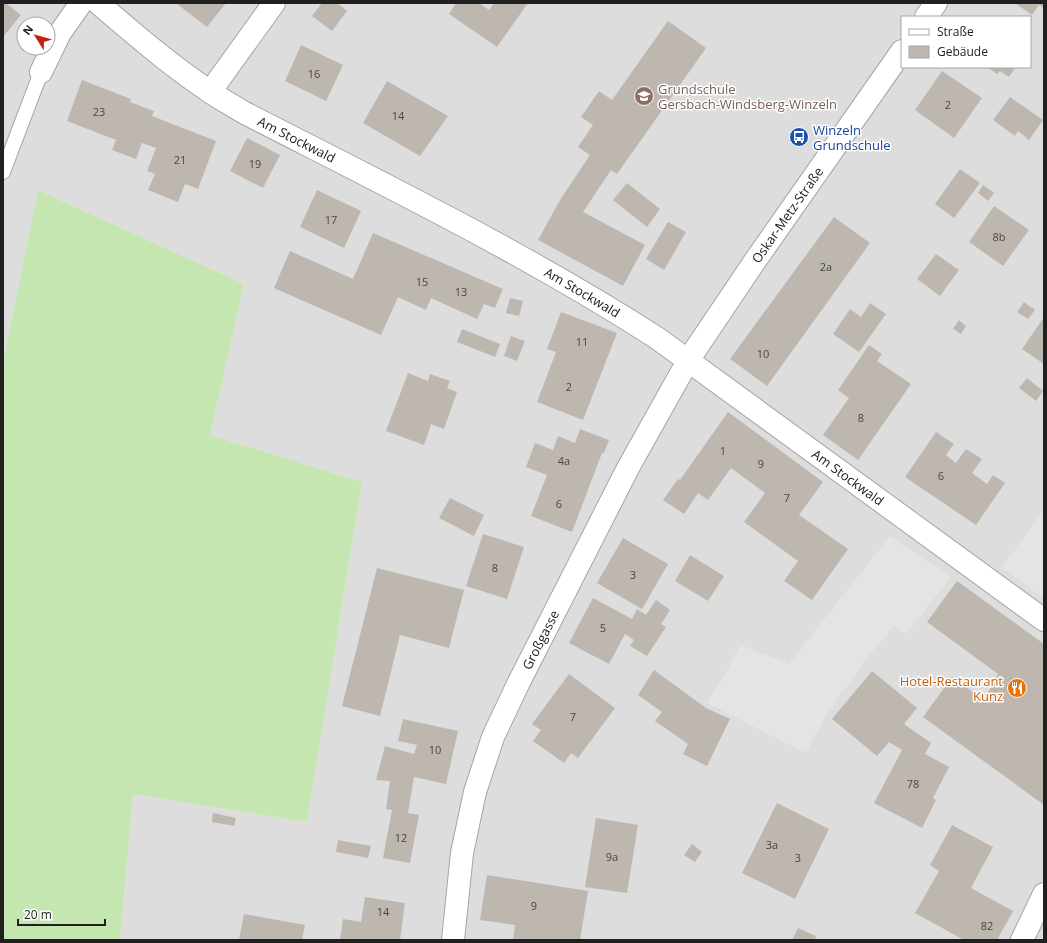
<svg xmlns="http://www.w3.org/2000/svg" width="1047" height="943" font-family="'Open Sans',sans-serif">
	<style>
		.residential { fill: #dedddd; fill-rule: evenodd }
		.grass { fill: #c5e6b1 }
		.parking { fill: #e4e4e4 }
		.building { fill: #bdb7b0 }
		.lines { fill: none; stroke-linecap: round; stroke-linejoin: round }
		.lane-casing { stroke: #a4a4a4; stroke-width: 16 }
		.street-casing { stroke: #a4a4a4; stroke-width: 24 }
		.lane { stroke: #fff; stroke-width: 14 }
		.street { stroke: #fff; stroke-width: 22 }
		.labels { text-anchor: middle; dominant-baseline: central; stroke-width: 3; stroke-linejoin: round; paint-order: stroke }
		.number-label { font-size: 11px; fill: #474644 }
		.education-label { font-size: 13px; fill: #785e54; stroke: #fff; text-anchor: start }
		.transit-label { font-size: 13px; fill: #164399; stroke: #fff; text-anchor: start }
		.street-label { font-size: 13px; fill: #202020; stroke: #fff }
		.food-label { font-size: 13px; fill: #c56008; stroke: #fff; text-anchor: end }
	</style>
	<rect width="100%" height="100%" fill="#f0eee7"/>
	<path class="residential" d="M3 3H1044V940H120L133 794 307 822 362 482 210 435 244 284 38 190 3 362ZM902 17H1030V67H902ZM24 24H48V48H24Z"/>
	<path class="grass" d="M38 190 244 284 210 435 362 482 307 822 133 794 120 940H3V362Z"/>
	<g class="parking">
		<path d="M1044 509V598L1002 568Z"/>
		<path d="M890 536 951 577 906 634 894 626 870 654 827 714 806 753 707 703 725 675 740 645 789 664Z"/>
	</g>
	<g class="building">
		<path d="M3 3H6L21 15 3 37Z"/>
		<path d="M178 3H226L207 27 177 4Z"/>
		<path d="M322 3H337L347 11 332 31 312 16Z"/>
		<path d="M456 3H479L489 10 494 3H528L497 47 449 14Z"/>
		<path d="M1015 3H1044V8L1039 5 1032 15Z"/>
		<path d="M668 21 706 48 617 174 611 170 583 212 645 245 623 286 538 240 560 200 590 155 578 147 593 125 581 117 599 91 612 100Z"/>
		<path d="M301 45 343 65 326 101 285 81Z"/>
		<path d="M987 67H1016L1009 77 1000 71 997 74Z"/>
		<path d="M942 71 982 98 954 138 915 110Z"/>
		<path d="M82 80 131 99 130 102 154 111 152 116 216 141 198 189 185 184 178 202 148 190 155 174 147 171 156 148 142 143 136 159 112 150 116 140 67 121Z"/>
		<path d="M387 81 448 116 420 156 363 123Z"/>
		<path d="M1010 97 1043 120 1029 140 1018 131 1015 136 993 120Z"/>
		<path d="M247 138 280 155 263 188 230 171Z"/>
		<path d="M960 169 980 183 954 218 935 204Z"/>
		<path d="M627 183 660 209 647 227 613 200Z"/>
		<path d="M983 185 994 193 988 201 978 193Z"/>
		<path d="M317 190 361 211 344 248 300 227Z"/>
		<path d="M994 206 1029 230 1003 266 969 242Z"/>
		<path d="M834 217 870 243 767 386 730 359Z"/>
		<path d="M668 222 686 232 664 270 646 259Z"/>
		<path d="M373 233 503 289 495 308 484 304 477 319 431 298 426 310 398 297 381 335 274 288 290 251 353 279Z"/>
		<path d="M936 254 959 270 940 296 917 279Z"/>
		<path d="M510 298 523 301 519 316 506 313Z"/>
		<path d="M1024 302 1035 310 1028 319 1017 312Z"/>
		<path d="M870 303 886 314 859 352 833 334 850 309 861 317Z"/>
		<path d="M561 312 617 333 583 420 537 402 556 352 547 349Z"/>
		<path d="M1044 317V364L1022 349Z"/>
		<path d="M959 320 966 326 961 334 953 329Z"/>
		<path d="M462 329 500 344 495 357 457 342Z"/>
		<path d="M511 336 525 341 517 361 504 356Z"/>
		<path d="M869 345 882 354 877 361 911 384 858 460 823 435 849 398 838 390Z"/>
		<path d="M408 373 428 381 430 374 450 381 447 388 457 392 444 429 431 424 424 445 386 431Z"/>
		<path d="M1027 378 1043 391 1036 401 1019 388Z"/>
		<path d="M728 412 823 482 799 515 848 549 812 600 784 581 798 561 744 522 765 493 731 468 708 500 698 493 684 514 663 500 678 479 680 480Z"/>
		<path d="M580 429 609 440 604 453H602L572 532 531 516 547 475 526 467 535 443 553 450 558 436 575 443Z"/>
		<path d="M936 432 954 444 946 455 956 463 966 449 982 459 972 473 987 484 993 475 1005 483 976 525 905 477Z"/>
		<path d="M450 498 484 515 474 536 439 518Z"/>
		<path d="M483 534 524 547 507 599 466 586Z"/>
		<path d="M623 538 668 564 642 609 597 583Z"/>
		<path d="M690 555 724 576 708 601 675 581Z"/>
		<path d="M377 568 464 590 449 648 400 635 380 716 342 706Z"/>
		<path d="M957 581 1044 644V805L923 717 952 677 984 700 998 674 927 622Z"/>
		<path d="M593 598 632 619 637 609 646 615 656 600 670 610 661 624 666 627 647 656 630 646 634 640 625 634 609 664 569 643Z"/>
		<path d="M654 670 706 708 730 719 707 766 683 754 688 744 655 721 662 712 638 695Z"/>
		<path d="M872 671 917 708 904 724 931 743 925 754 949 767 933 798 936 800 922 828 874 803 902 750 889 742 877 756 832 719Z"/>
		<path d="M569 674 615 708 578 758 571 753 564 763 533 741 541 730 532 724Z"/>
		<path d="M403 719 458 731 446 784 414 777 408 813 419 815 410 863 383 858 392 810 386 809 390 781 376 780 385 746 414 754 417 745 398 741Z"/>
		<path d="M777 803 829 829 795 899 742 873Z"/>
		<path d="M213 813 236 818 234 826 212 822Z"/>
		<path d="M596 818 638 825 627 893 585 887Z"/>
		<path d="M952 825 993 847 971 888 1013 911 997 940H964L915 913 939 871 930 865Z"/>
		<path d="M338 840 371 846 368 858 336 852Z"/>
		<path d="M692 844 702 852 695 862 684 855Z"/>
		<path d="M487 875 588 891 580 940H513L515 925 480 920Z"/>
		<path d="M365 897 405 903 400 940H340L343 919 361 922Z"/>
		<path d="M244 914 305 925 302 940H239Z"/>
		<path d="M798 928 816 936 815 940H792Z"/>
	</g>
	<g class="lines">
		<g class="lane-casing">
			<path id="lane" d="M3 172 41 72"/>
		</g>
		<g class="street-casing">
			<g id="street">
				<path id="s1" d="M98 3C134 34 170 65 209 91 220 99 232 105 243 112 383 184 525 253 657 338L1044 620"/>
				<path d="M926 17 936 3"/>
				<path d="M41 72 60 33 81 3"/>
				<path d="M210 92 274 3"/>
				<path id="s2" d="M453 940 462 853 475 792 493 737 518 684 628 468 689 359 755 261 902 51"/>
				<path d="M1022 940 1044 894"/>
			</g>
		</g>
		<use href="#lane" class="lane"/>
		<use href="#street" class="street"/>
	</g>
	<defs>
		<g id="school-disc" transform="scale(1)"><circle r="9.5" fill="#8d6e63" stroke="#fff"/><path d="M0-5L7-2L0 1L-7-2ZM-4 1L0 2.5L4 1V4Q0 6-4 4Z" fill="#fff"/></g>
		<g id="bus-disc" transform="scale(1)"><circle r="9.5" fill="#1a4fb4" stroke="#fff"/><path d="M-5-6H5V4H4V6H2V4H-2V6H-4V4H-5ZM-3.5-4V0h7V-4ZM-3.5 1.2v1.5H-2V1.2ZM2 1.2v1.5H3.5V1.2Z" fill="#fff"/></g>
		<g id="restaurant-disc" transform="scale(1)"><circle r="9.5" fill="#e8710a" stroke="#fff"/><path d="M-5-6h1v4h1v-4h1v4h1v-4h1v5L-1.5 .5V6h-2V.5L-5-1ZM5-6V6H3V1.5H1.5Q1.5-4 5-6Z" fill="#fff"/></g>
	</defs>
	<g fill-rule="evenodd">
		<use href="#school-disc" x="644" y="96"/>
		<use href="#bus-disc" x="799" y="137"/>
		<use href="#restaurant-disc" x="1017" y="688"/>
	</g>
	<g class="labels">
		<g class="number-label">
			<text x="314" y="73">16</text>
			<text x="948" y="104">2</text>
			<text x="99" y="111">23</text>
			<text x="398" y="115">14</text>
			<text x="180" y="159">21</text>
			<text x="255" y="163">19</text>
			<text x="331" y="219">17</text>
			<text x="999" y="236">8b</text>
			<text x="826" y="266">2a</text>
			<text x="422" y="281">15</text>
			<text x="461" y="291">13</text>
			<text x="582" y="341">11</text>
			<text x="763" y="353">10</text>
			<text x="569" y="386">2</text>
			<text x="861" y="417">8</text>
			<text x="723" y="450">1</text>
			<text x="564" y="460">4a</text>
			<text x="761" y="463">9</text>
			<text x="941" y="475">6</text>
			<text x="787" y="497">7</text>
			<text x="559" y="503">6</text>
			<text x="495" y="567">8</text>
			<text x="633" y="574">3</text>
			<text x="603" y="627">5</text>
			<text x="573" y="716">7</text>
			<text x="435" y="749">10</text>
			<text x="913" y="783">78</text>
			<text x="401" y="837">12</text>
			<text x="772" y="844">3a</text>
			<text x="612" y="856">9a</text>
			<text x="798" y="857">3</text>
			<text x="534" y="905">9</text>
			<text x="383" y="911">14</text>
			<text x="987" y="925">82</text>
		</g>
		<g class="education-label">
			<text x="658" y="89">Grundschule<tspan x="658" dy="15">Gersbach-Windsberg-Winzeln</tspan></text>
		</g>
		<g class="transit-label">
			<text x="813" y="130">Winzeln<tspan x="813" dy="15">Grundschule</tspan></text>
		</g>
		<g class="street-label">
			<text stroke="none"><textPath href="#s1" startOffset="242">Am Stockwald</textPath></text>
			<text stroke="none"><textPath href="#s2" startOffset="808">Oskar-Metz-Straße</textPath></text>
			<text stroke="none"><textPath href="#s1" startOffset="566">Am Stockwald</textPath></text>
			<text stroke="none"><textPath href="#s1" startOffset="890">Am Stockwald</textPath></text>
			<text stroke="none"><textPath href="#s2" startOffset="316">Großgasse</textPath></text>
		</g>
		<g class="food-label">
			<text x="1003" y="681">Hotel-Restaurant<tspan x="1003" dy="15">Kunz</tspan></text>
		</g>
	</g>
	<rect width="1047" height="943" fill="none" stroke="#202020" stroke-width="8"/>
	<rect x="901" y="16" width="130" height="52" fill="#ffffff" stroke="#a6a6a6"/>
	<rect x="909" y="29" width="20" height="6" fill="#ffffff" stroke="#a6a6a6"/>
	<text x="937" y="36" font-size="12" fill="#202020">Straße</text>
	<rect x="909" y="46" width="20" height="12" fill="#bdb7b0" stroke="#a6a6a6"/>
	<text x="937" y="56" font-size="12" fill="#202020">Gebäude</text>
	<g transform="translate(36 36) rotate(307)"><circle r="19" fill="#ffffff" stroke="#a6a6a6"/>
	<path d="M0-3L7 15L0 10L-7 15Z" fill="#c3230e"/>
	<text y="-6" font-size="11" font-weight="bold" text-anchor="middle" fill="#202020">N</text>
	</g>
	<path d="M18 919v6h87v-6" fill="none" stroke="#202020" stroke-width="2"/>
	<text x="24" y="919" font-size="12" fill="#202020" stroke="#ffffff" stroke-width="3" paint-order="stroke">20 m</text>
</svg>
